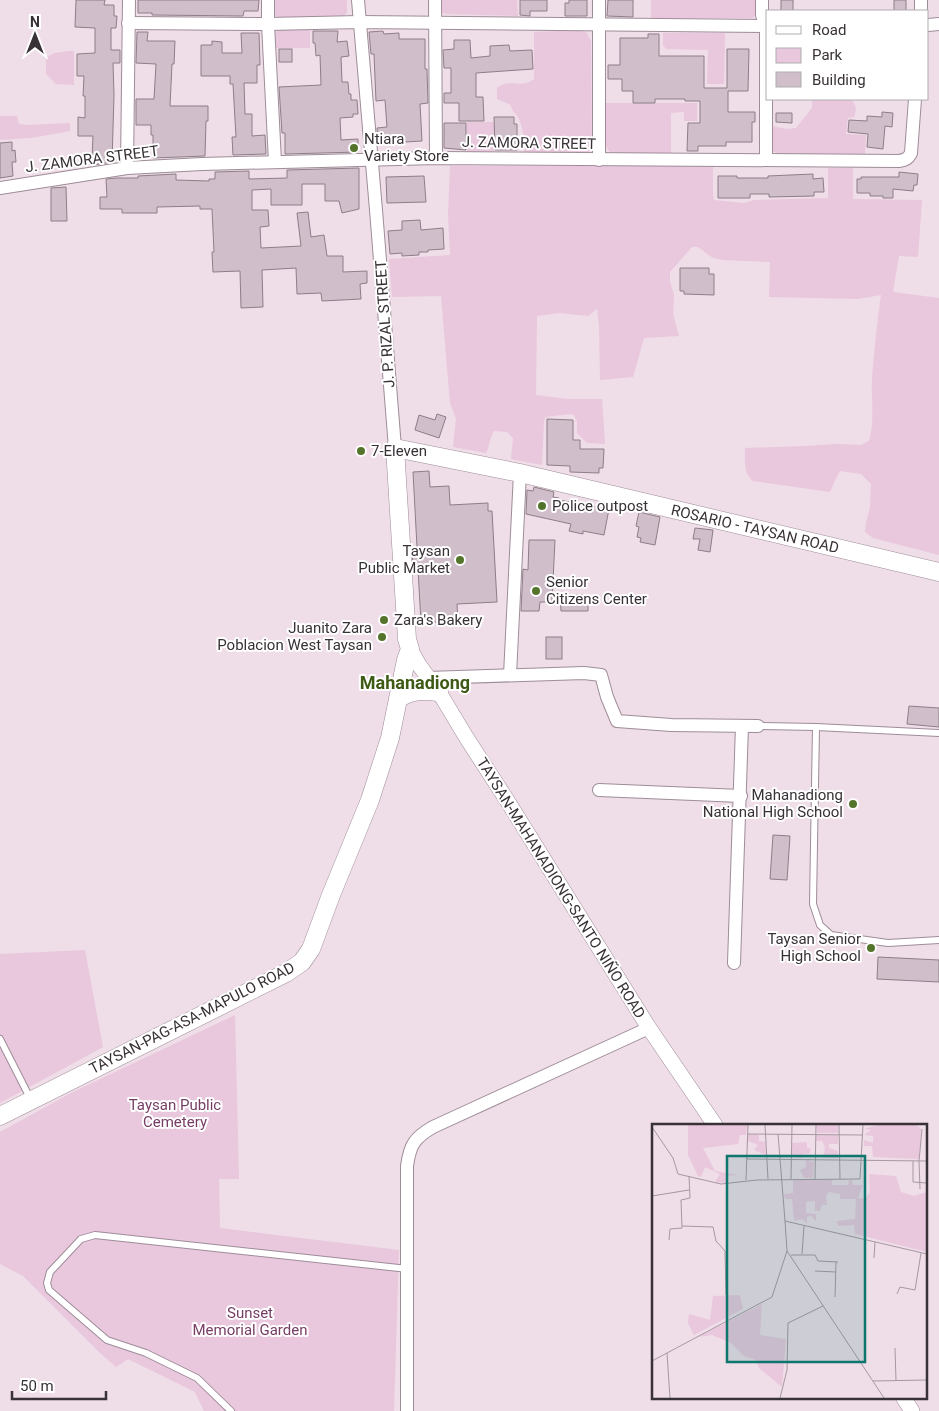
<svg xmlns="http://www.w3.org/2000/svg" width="939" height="1411" font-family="Roboto,sans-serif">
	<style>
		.green { fill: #e9c7dd }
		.building { fill: #d0bfca; stroke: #8e7e88 }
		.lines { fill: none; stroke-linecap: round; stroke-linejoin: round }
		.service-casing { stroke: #9e8d98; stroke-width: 8 }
		.minor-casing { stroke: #9e8d98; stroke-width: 14 }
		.tertiary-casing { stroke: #9e8d98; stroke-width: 16 }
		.secondary-casing { stroke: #9e8d98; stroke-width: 19 }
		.service { stroke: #fff; stroke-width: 6 }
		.minor { stroke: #fff; stroke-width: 12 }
		.tertiary { stroke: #fff; stroke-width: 15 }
		.secondary { stroke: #fff; stroke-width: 18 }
		.poi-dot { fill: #54742b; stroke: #fff; stroke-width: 2 }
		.labels { text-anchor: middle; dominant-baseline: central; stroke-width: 4; stroke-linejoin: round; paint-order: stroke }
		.poi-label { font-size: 15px; fill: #383136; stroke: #fff; text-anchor: start }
		.street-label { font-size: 15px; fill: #383136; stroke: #fff }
		.park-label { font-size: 15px; fill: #763d65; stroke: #fff }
		.quarter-label { font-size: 18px; font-weight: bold; fill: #3e5a15; stroke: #fff }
		.inset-road { fill: none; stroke: #a698a1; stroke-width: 1 }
		.view { fill: #0f766e; fill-opacity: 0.15; stroke: #0f766e; stroke-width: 2.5 }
		.inset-edge { fill: none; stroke: #383136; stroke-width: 2.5 }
	</style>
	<rect width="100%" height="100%" fill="#efdde8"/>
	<g class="green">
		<path d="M273 0H347V13L343 16 278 18 274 15Z"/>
		<path d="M440 0H517L518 16 445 14 441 12Z"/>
		<path d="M651 0H756V13L753 18H651Z"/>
		<path d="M310 29V48H274V31L276 30Z"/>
		<path d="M579 30 587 33 591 41 592 148 588 153 585 154 524 153C524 142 524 130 519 119 517 113 511 112 511 105L497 99V88C499 87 502 84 505 84 516 81 521 88 534 79V32Z"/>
		<path d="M663 33H725L724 84H707L708 50 666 49 663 45Z"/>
		<path d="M69 51H74V85L56 84 46 74V57L55 53Z"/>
		<path d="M812 99H851C856 105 857 109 854 117L848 118 846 134 866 135 865 154H778L773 151 772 126 786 129 796 128 812 108Z"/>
		<path d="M606 103H697V121H684V112L671 113V153H613L610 152 606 147Z"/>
		<path d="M0 116H17L19 124 28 125 70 123V131L31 138 0 140Z"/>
		<rect x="467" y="122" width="27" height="31"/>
		<path d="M450 166H713V195L714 200 744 203 754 200 828 198V168H853V199L922 200 918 257 899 256 893 292 939 298V555L873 538 865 532 866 523 870 507 871 484 861 474 840 471 835 480 830 492 753 481C743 472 745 461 745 448L804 446 838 444 861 445 869 441C875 422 871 399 872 379 874 351 877 323 881 295L858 299 769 297 770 262 723 260C718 259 712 258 707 254 701 249 700 246 692 247L670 272V282L674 295 673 314 679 336 644 338 633 377 600 380 599 325 597 309 588 316 560 313 537 316 536 395 568 399H602L605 444 587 443 577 433V422L574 415 571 414 545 417 544 422 542 465 511 459 513 438 507 432 494 431C489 438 490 446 486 453L453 447 456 419 450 403 441 296 392 297 389 259 450 255 448 214Z"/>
		<path d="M85 950 103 1047 0 1103V954Z"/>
		<path d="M235 1015 239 1179H219L220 1228 399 1250 394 1411H204L195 1392 128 1359 116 1367 100 1353 23 1276 0 1264V1132L73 1092Z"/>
	</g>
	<g class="building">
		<path d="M76 0H105L104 5H114V16H117L116 28H111V50H120V63H113L114 95 112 162 95 165V158H92L93 136H78V117L85 118V96H83L84 76H77V54L95 53V28L75 27Z"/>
		<path d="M138 0H259L258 11H244L243 16 152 15V13H138Z"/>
		<path d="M520 0H547V11H530V16L520 15Z"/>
		<path d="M569 0H587V16H565V3H569Z"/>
		<path d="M608 0H633V17L607 16Z"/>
		<rect x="781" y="0" width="12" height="11"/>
		<rect x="894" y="0" width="12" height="11"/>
		<path d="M313 31H338L337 42 347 41 349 56 341 57 342 82H348L349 94H351V100H357L358 114H353V117L340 118 341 140 358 139V152L285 154V133H282L279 87 321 85 320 55 316 56 315 43H313Z"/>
		<path d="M383 31 384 34 399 33V39H425V69H427L428 103 420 104 422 141 388 143V140H378L377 128 387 127 385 100 376 101 374 54H371L369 32Z"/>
		<path d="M137 32H148L147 41H175L174 64H172L170 106H208V121H206L205 156 153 158V135H151V125H136V99H154L156 64 136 63Z"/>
		<path d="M241 33H259L260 65H257V83H244L245 114H252V136L265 135 266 154 233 155 232 137H236L233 84H230V76H201V45H212V41L222 42V53H242Z"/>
		<path d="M648 34H659V56H704V88H727V49H749L748 91H728V112H755V122H752V142H726V146H698V151H687L688 123H700V101H685V99H655V103H633V91H622V79H608V65H620V38H648Z"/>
		<path d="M454 40H470L471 58 490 56V46L509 45 510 51 532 50 533 69 476 73V97H483L484 121H459V103H444V93H451V68H444L443 50 454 49Z"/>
		<rect x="279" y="49" width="13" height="13"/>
		<path d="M882 112 893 113 892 127 885 126 883 149 867 147 868 134 848 132 849 120 867 121V116L882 117Z"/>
		<path d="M776 113H792V123L776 122Z"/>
		<path d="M494 117H514V124H517V150H495Z"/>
		<path d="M444 123H466V150L444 148Z"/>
		<path d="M12 142V151L15 150 16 162H12L13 176 0 178V143Z"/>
		<path d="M359 168V209L342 213 339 201H325V184H302V205H271V189L252 190V210H268L269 226 260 227 261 248 301 246 297 213 308 212 311 237 324 235 327 256H343V272L367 271V283L360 284 361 299 322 301 321 293 297 294 296 268 262 270 263 307 241 308 240 271 213 272 212 252H214L212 209H200V206L157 207V213H122V209H100V197H107L106 179 117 178H138V176L176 174V180L209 181V179H215V172L249 171V179L287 178V170Z"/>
		<path d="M899 172 918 174 917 185H914L913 191 893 189V198H883V196H870V193H857V179H861V177H899Z"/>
		<path d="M813 174V179L823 178 824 192H814V196L769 197V194H750V198H718V176H737V178H768V176Z"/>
		<path d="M424 176 426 202 387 203 386 177Z"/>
		<path d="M66 187 67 221H51V188Z"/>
		<path d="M420 220 421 230 443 228 444 249 428 250V252H419V255L402 256V253L390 254 388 231 402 230V221Z"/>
		<path d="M680 268H709V274H714V295L684 294V291H680Z"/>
		<path d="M437 414 446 417 439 438 415 430 419 415 435 420Z"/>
		<path d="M547 419 573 420V440H580V449H604L603 468H599V473L570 472V466L547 465Z"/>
		<path d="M429 471 430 487 449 486 450 505 488 503V511H492L497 602 457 604 458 621 421 623 418 569H413L412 547H417L413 472Z"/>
		<path d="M534 487 554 492 553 497 559 498V500L609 509 604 535 583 531V534L569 531 571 524 526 514 527 490 533 491Z"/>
		<path d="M639 512 660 517 655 545 640 542 641 538 637 537 639 527 636 526Z"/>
		<path d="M695 528 713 530 710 552 698 550 700 539H693Z"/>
		<path d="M529 540H555L552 602H540L539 611H521L523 569 528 570Z"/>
		<path d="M560 595H588V611H561Z"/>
		<rect x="546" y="637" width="16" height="22"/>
		<path d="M909 706 939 708V727L907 724Z"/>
		<path d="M773 835 790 836 787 880 770 879Z"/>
		<path d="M878 957 939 960V982L877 979Z"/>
	</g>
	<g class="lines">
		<g class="service-casing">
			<g id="service">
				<path d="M758 726 816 727 939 733"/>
				<path d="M816 727 813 904 820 925 831 935 888 943 939 940"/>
				<path d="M0 1039 30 1098"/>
				<path d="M231 1411 197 1378 146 1353 107 1340 49 1290 47 1283 50 1272 81 1239 95 1235 408 1269"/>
			</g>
		</g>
		<g class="minor-casing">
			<g id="minor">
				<path d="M268 0V24L275 162"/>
				<path d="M358 0 376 210 395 448"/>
				<path d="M435 0 436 158"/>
				<path d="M599 0V160"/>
				<path d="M762 0V15L766 28V160"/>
				<path d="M921 11V0"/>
				<path d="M128 23 268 24 360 22 768 26"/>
				<path d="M928 25 939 24"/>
				<path d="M127 168 129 0"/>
				<path d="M0 188 127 168 202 164 436 158 899 161C905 160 908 159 911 153L915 99"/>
				<path d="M510 675 520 473"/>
				<path d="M428 678 584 673 601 675 607 697 617 721 671 725 758 726"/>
				<path d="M599 790 741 796"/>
				<path d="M734 963 742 726"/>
				<path d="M407 1411V1166C410 1145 414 1138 433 1127L649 1028"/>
			</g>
		</g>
		<g class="tertiary-casing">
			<g id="tertiary">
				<path d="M410 649 419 665 439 692 466 737 510 805 649 1028 715 1125"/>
				<path d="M903 1397 912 1411"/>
			</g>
		</g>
		<g class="secondary-casing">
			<g id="secondary">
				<path d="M399 698C413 690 422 690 439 692"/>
				<path d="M0 1116 286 973 302 962 311 949 331 895 370 800 390 738 406 660 410 649 407 639 395 448 520 473 939 572"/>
			</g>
		</g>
		<use href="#service" class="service"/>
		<use href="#minor" class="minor"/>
		<use href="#tertiary" class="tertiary"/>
		<use href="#secondary" class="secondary"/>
	</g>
	<g class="poi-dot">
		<circle cx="354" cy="148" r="5"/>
		<circle cx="361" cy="451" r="5"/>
		<circle cx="542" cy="506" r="5"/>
		<circle cx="460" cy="560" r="5"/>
		<circle cx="536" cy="591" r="5"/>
		<circle cx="384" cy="620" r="5"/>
		<circle cx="382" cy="637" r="5"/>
		<circle cx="853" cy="804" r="5"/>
		<circle cx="871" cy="948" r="5"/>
	</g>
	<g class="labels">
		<g class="poi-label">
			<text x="364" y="139">Ntiara<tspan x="364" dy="17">Variety Store</tspan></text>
			<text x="371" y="451">7-Eleven</text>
			<text x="552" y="506">Police outpost</text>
			<text x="450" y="551" text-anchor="end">Taysan<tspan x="450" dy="17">Public Market</tspan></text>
			<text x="546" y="582">Senior<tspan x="546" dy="17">Citizens Center</tspan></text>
			<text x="394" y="620">Zara's Bakery</text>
			<text x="372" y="628" text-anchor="end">Juanito Zara<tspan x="372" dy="17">Poblacion West Taysan</tspan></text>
			<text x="843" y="795" text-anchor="end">Mahanadiong<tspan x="843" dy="17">National High School</tspan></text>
			<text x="861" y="939" text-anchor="end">Taysan Senior<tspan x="861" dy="17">High School</tspan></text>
		</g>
		<g class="street-label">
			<text transform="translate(529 143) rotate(1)">J. ZAMORA STREET</text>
			<text transform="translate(92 159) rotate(-7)">J. ZAMORA STREET</text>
			<text transform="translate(385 324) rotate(-94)">J. P. RIZAL STREET</text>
			<text transform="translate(755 529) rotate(13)">ROSARIO - TAYSAN ROAD</text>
			<text transform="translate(561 888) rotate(58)">TAYSAN-MAHANADIONG-SANTO NIÑO ROAD</text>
			<text transform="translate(192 1018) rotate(-27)">TAYSAN-PAG-ASA-MAPULO ROAD</text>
		</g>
		<g class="park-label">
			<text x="175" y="1105">Taysan Public<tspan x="175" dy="17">Cemetery</tspan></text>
			<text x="250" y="1313">Sunset<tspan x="250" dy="17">Memorial Garden</tspan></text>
		</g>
		<g class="quarter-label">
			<text x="415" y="682">Mahanadiong</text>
		</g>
	</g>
	<g transform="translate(652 1124)">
		<rect width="275" height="275" fill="#efdde8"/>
		<path d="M36 1H95L94 11H88L86 20 51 24 63 47 86 51 74 52V59L63 58 68 50 53 43 49 53 46 52 36 31ZM165 1H186V9H165ZM226 1H265L269 5 267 35 221 33 220 22H212V16L221 19V12L212 11 219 6 212 5ZM96 10 107 11V17L113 18 114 31 102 26 106 21 96 17ZM164 11H186V20H177V24L186 27V34H171L173 23 170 17H164ZM155 18V23L159 25 157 30H151V34L140 33V19ZM154 36 162 38 161 54H152L148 46 154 43ZM217 50 244 52 249 68 262 72 275 68V128L203 110 202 101 186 102 185 97 203 95 204 75H188V70L177 68 174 72 175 81H170L168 87H163V77L154 78V89L164 90V97L159 92 155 93V100L150 95 142 97 140 75H133L132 70 141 69V56H180V61H196L197 56H200L201 61H211L206 74 213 75 218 68ZM88 171 91 185 42 211 36 199 37 190 58 196 61 172ZM110 180 108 211 134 215 130 263 107 244 104 236 92 232 79 219 60 211 46 213Z" fill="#e9c7dd"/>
		<path class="inset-road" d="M113 1 116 55M187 1 188 55M0 3 21 34 26 50 69 60 105 56 208 55 211 1M95 10 211 11M126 10 133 97M94 35 275 37M261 37V58L275 59M139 55 140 1M163 55 164 1M94 56 96 1M268 65 267 37 270 5M0 72 37 66M30 102 61 103 64 117 73 127 74 171M17 116 18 105 30 104 29 76 38 74 37 52M135 127 232 274M150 130 152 102M139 131H163L166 137 186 138M222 134 223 118M163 147 184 148M245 170 248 163 263 166 269 129M183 173 184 138M243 224 244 257M15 229 18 274M0 237 120 173 135 127 133 97 275 130M221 257 275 256M128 274 135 246 136 199 171 182"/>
		<path class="view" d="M75 32H213V238H75Z"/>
		<rect width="275" height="275" class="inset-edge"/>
	</g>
	<rect x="766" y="10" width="162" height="90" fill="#ffffff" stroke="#afadaf"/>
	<rect x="776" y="26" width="25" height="8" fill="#ffffff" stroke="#afadaf"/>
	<text x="812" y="35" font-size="15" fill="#383136">Road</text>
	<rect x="776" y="48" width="25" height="15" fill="#e9c7dd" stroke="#afadaf"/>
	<text x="812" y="60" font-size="15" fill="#383136">Park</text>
	<rect x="776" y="72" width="25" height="15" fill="#d0bfca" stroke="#afadaf"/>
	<text x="812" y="85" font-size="15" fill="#383136">Building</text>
	<g transform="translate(35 35)" stroke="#ffffff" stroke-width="4" paint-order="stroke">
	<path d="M0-4L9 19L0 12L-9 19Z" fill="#383136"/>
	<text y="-8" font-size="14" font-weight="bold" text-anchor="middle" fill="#383136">N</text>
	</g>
	<path d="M12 1391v8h94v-8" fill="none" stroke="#383136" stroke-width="2.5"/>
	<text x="20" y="1391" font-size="15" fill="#383136" stroke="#ffffff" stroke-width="4" paint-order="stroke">50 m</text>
</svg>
